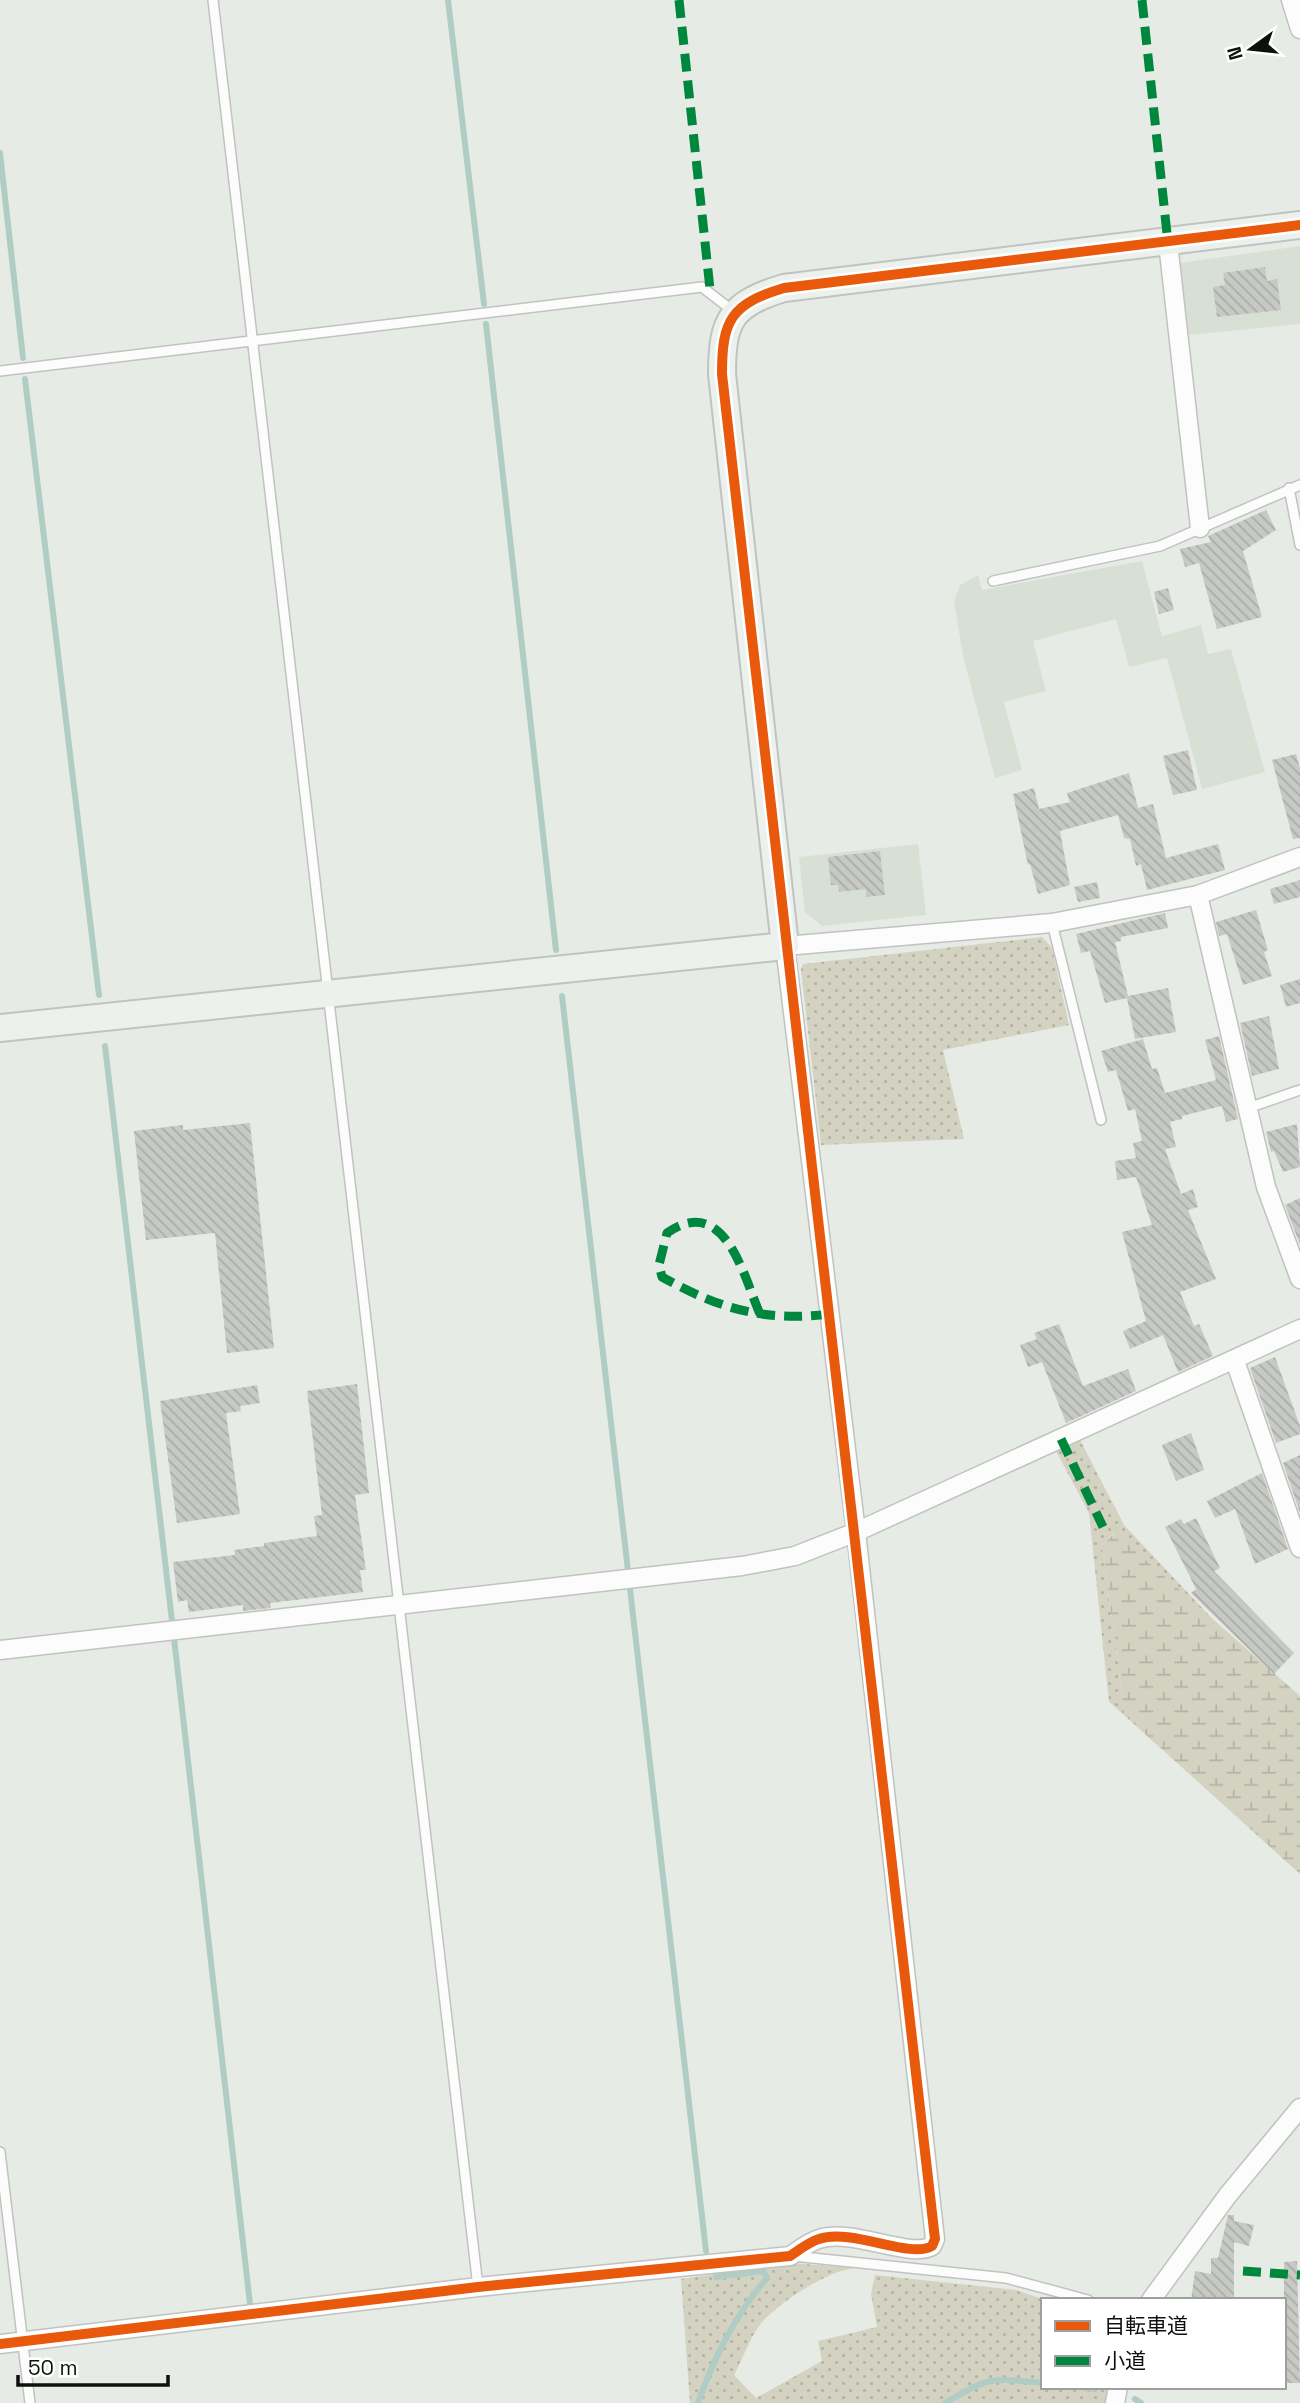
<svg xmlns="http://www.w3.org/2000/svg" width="1300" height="2403" font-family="'Space Grotesk','Noto Sans JP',sans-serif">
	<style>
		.built { fill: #d8e0d6 }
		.green { fill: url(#green-dots) }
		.wetland { fill: url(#wetland-marsh) }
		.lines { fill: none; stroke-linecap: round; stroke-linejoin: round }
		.stream { stroke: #afccc5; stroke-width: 6 }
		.building { fill: url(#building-back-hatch) }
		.lane-casing { stroke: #c0c3bf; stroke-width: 12 }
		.street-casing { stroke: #c0c3bf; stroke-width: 21 }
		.secondary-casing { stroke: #c0c3bf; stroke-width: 30 }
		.lane { stroke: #fbfcfb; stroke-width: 9 }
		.street { stroke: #fbfcfb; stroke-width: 18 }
		.secondary { stroke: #ecf1ee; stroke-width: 26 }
		.quiet { stroke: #00873e; stroke-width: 9; stroke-dasharray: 18 9; stroke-linecap: butt }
		.cycleway-casing { stroke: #fff; stroke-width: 15 }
		.cycleway { stroke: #e8590c; stroke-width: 10 }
	</style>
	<defs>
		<pattern id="green-dots" width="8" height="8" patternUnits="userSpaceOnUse" patternTransform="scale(1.75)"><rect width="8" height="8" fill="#d4d2c1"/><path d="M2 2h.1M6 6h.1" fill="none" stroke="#b5b3a5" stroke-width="1.8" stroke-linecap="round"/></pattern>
		<pattern id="wetland-marsh" width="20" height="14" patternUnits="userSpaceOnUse" patternTransform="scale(1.75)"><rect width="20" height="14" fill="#d4d2c1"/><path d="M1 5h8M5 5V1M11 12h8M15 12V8" fill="none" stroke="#b5b3a5"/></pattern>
		<pattern id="building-back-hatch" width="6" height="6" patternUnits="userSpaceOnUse" patternTransform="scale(1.75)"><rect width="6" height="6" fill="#c7c9c5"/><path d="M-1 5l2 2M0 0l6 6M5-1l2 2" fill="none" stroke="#aaaca8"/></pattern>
	</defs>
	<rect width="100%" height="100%" fill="#e7ebe6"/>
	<g class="built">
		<path d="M1300 246V324L1189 335 1180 263Z"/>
		<path d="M1142 561 1162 636 1201 625 1208 654 1231 649 1265 772 1202 789 1167 658 1129 667 1116 619 1033 641 1046 691 1004 702 1022 770 995 778 963 656 954 601 960 585 978 575 982 590Z"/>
		<path d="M918 844 926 915 822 926 805 912 799 857Z"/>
	</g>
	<g class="green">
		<path d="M1042 937 1052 948 1069 1025 943 1050 964 1139 821 1145 801 969 803 964Z"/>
		<path d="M1080 1440 1124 1525 1222 1629 1114 1533 1102 1545 1125 1716 1109 1702 1089 1513 1056 1451Z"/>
		<path d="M792 2263 854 2268C825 2272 782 2301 762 2322 750 2336 743 2359 734 2375L756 2398 822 2361 818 2341 877 2327 871 2294 875 2275 1016 2290 1045 2300 1043 2387H1110L1106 2403H690L681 2279Z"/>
	</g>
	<path class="wetland" d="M1115 1533 1300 1696V1874L1125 1716 1102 1545Z"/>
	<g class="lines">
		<g class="stream">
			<path d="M448 0 484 304"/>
			<path d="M0 153 23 358"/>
			<path d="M486 324 556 950"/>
			<path d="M25 379 99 995"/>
			<path d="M562 996 628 1571"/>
			<path d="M105 1046 172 1621"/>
			<path d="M630 1589 706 2251"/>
			<path d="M174 1638 250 2304"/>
			<path d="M1081 2387 1095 2389"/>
			<path d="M1135 2399 1141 2403"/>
			<path d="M698 2403C714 2357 735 2315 767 2278L763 2271 716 2277"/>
			<path d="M945 2403C991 2376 990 2378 1043 2383"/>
		</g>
	</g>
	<g class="building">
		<path d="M1265 267 1267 281 1277 279 1281 310 1217 317 1213 287 1225 285 1223 273Z"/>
		<path d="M1266 510 1276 530 1243 551 1262 617 1217 629 1199 563 1185 567 1180 549 1211 542 1208 536Z"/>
		<path d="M1168 588 1174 610 1159 614 1154 592Z"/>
		<path d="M1188 750 1197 790 1173 795 1163 756Z"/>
		<path d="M1296 754 1300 768V838L1293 839 1272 760Z"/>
		<path d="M1129 773 1138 808 1153 804 1166 858 1218 844 1225 870 1147 890 1141 864 1136 866 1130 839 1124 838 1118 815 1060 831 1070 885 1038 894 1030 864 1028 865 1013 794 1034 788 1039 809 1070 802 1067 793Z"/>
		<path d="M880 851 885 895 866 897V889L839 892 838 885H831L828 857Z"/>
		<path d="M1300 880V897L1274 904 1270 889Z"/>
		<path d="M1097 882 1100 898 1078 902 1074 887Z"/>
		<path d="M1256 910 1268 950 1264 952 1272 976 1243 985 1227 934 1219 936 1216 922Z"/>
		<path d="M1165 913 1168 928 1121 937V941L1115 942 1128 996 1168 988 1176 1032 1135 1039 1127 998 1105 1003 1090 951 1081 953 1076 934Z"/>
		<path d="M1300 979V1003L1286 1007 1280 985Z"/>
		<path d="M1269 1016 1279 1069 1252 1076 1240 1023Z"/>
		<path d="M1219 1036 1238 1119 1226 1122 1222 1106 1182 1116V1119L1170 1122 1176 1147 1165 1149 1181 1194 1193 1189 1198 1207 1188 1210 1216 1279 1180 1292 1194 1326 1199 1324 1213 1356 1178 1372 1163 1335 1130 1349 1123 1331 1146 1321 1122 1232 1152 1225 1136 1177 1117 1180 1115 1161 1136 1158 1133 1143 1142 1141 1135 1109 1128 1111 1116 1070 1108 1072 1101 1051 1143 1039 1152 1069 1157 1068 1165 1093 1216 1080 1205 1040Z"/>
		<path d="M250 1123 274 1348 227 1353 215 1233 146 1240 134 1131 183 1125V1130Z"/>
		<path d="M1297 1124 1300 1167 1283 1172 1274 1151 1271 1152 1266 1132Z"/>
		<path d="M1300 1198V1245L1285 1205Z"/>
		<path d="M1059 1324 1083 1386 1128 1369 1136 1391 1066 1423 1042 1362 1028 1367 1020 1345 1037 1339 1034 1333Z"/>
		<path d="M1275 1357 1300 1426V1434L1276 1443 1250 1368Z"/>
		<path d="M357 1384 369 1493 355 1495 366 1570H360L363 1592 270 1603 271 1608 243 1611V1605L189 1612 187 1600 178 1602 173 1562 235 1555 234 1550 264 1546V1543L317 1536 314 1516 322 1515 307 1391Z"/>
		<path d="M257 1385 260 1403 240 1406 241 1411 226 1413 240 1514 177 1523 160 1401Z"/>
		<path d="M1191 1433 1204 1470 1176 1481 1162 1445Z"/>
		<path d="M1300 1455V1513L1283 1463Z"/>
		<path d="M1262 1473 1288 1549 1255 1564 1235 1509 1215 1518 1207 1501Z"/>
		<path d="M1196 1518 1220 1568 1214 1571 1294 1653 1274 1674 1191 1593 1196 1589 1165 1527 1181 1519 1184 1524Z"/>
		<path d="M1228 2215H1234V2221L1254 2225 1249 2246 1234 2242V2300H1191L1195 2271 1211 2274V2258H1218Z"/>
		<path d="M1297 2261 1300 2383H1284V2262Z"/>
	</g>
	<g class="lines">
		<g class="lane-casing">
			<g id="lane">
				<path d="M213 0 478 2287"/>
				<path d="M0 371 702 287 733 311"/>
				<path d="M1289 488 1300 545"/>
				<path d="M993 581 1160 546 1300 485"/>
				<path d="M1052 923 1101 1120"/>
				<path d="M1248 1108 1300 1090"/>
				<path d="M0 2152 30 2403"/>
				<path d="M793 2256 1006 2278 1088 2300"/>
			</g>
		</g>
		<g class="street-casing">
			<g id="street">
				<path d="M1291 0 1300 29"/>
				<path d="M1168 243 1200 528"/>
				<path d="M1198 895 1266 1187 1300 1279"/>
				<path d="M1235 1361 1300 1548"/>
				<path d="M0 1650 742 1566 795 1556 856 1532 1300 1329"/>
				<path d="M1151 2300 1228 2195 1300 2108"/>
				<path d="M0 2344 478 2287 790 2256C799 2250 809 2242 819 2239 853 2228 909 2259 932 2246L935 2239 856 1532 785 946 1052 923 1198 895 1300 857"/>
				<path d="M1115 2403 1118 2387"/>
			</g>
		</g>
		<g class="secondary-casing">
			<path id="secondary" d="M0 1028 785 946 722 374C722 320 731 304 784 288L1300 225"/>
		</g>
		<use href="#lane" class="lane"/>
		<use href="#street" class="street"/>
		<use href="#secondary" class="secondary"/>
		<g class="quiet">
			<path d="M679 0 710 289"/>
			<path d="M1142 0 1168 243"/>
			<path d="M760 1314C743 1275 725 1193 667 1233L659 1265 662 1277C720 1309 764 1322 830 1314"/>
			<path d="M1061 1439 1103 1527"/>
			<path d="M1243 2271 1300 2275"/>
		</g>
		<g class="cycleway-casing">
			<path id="cycleway" d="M0 2344 478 2287 790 2256C799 2250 809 2242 819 2239 853 2228 909 2259 932 2246L935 2239C865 1617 791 996 722 374 722 320 731 304 784 288L1300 225"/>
		</g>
		<use href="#cycleway" class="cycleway"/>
	</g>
	<rect x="1041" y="2298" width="245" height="91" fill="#ffffff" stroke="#9e9f9e" stroke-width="2"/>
	<rect x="1055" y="2321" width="35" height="10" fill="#e8590c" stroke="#9e9f9e" stroke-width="2"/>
	<text x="1104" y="2333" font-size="21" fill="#0d100d">自転車道</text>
	<rect x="1055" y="2356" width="35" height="10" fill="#00873e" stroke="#9e9f9e" stroke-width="2"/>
	<text x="1104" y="2368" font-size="21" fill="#0d100d">小道</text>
	<g transform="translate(1251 49) rotate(255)" stroke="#ffffff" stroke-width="5" paint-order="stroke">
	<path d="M0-5L12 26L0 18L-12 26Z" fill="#0d100d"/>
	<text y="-10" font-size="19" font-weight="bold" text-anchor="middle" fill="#0d100d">N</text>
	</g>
	<path d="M18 2375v10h150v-10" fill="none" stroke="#0d100d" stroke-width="3.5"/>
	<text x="28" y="2375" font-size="21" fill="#0d100d" stroke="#ffffff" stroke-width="5" paint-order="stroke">50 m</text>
</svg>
